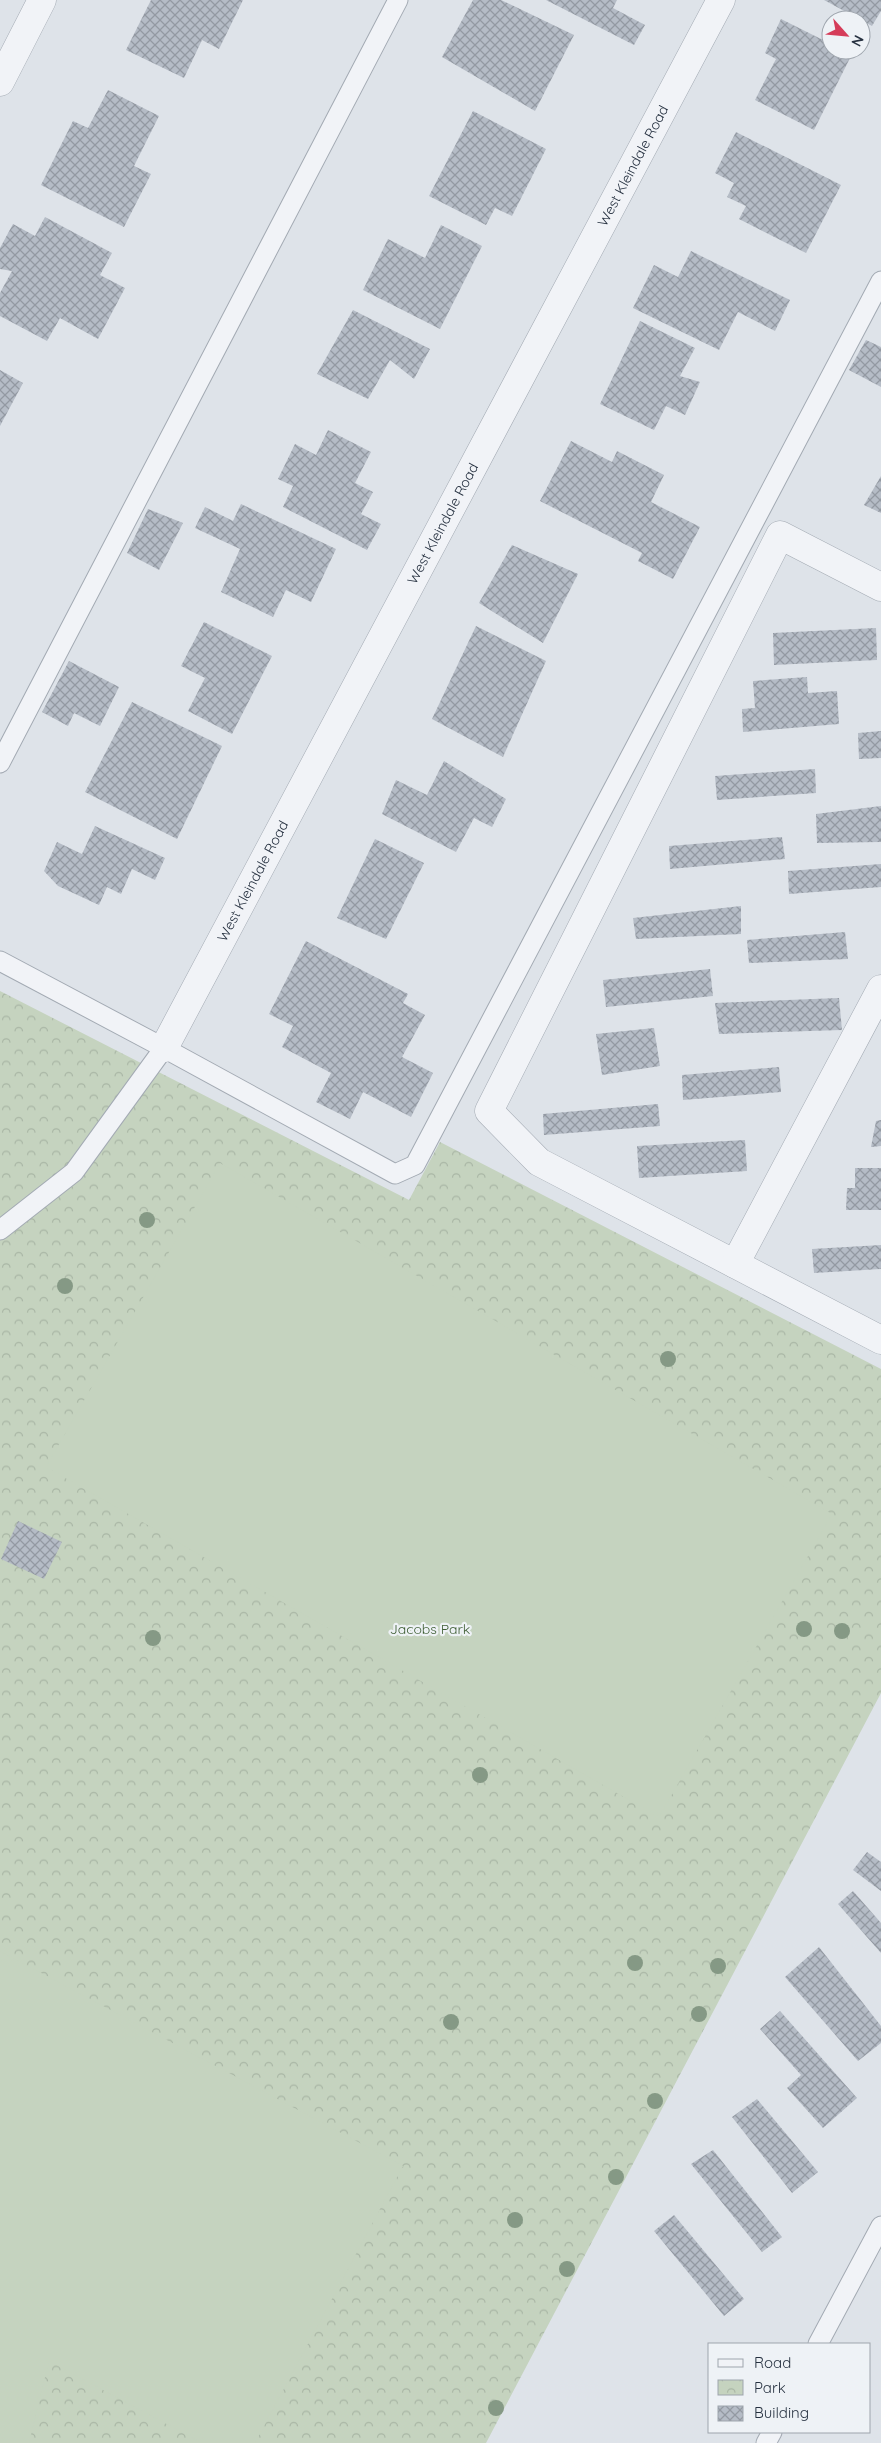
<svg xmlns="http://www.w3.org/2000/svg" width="881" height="2443" font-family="Quicksand,sans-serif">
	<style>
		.park { fill: url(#park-crowns) }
		.garden { fill: #c5d3bf }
		.building { fill: url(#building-cross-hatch) }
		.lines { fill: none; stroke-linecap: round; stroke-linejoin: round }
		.lane-casing { stroke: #a3aab3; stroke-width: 21 }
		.street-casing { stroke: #a3aab3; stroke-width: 29 }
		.lane { stroke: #f1f3f7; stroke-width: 19 }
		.street { stroke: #f1f3f7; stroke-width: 28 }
		.tree { fill: #859985 }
		.labels { text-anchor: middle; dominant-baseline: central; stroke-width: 4.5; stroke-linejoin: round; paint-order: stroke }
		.street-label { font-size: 14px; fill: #263140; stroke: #eef2f6 }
		.park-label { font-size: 14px; fill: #3d5d33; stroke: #eef2f6 }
	</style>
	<defs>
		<pattern id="park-crowns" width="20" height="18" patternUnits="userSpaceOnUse" patternTransform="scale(1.25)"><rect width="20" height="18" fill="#c5d3bf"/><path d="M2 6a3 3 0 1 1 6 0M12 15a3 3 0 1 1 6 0" fill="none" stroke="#a9b6a5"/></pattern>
		<pattern id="building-cross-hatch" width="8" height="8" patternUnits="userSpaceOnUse" patternTransform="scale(1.25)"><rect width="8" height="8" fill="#b5bcc6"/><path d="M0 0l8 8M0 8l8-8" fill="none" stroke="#9399a2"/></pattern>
	</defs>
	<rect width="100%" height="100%" fill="#dee3e9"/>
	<path class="park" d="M0 991 409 1200 440 1142 881 1369V1693L486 2443H0Z"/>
	<g class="garden">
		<path d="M220 1163 832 1514 659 1817 46 1467Z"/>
		<path d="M0 1951 403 2166 255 2443H202L49 2361 29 2443H0Z"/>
	</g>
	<g class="building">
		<path d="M151 0H243L219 49 202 40 184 78 126 50Z"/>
		<path d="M473 0H501L574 35 535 111 442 57Z"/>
		<path d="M546 0H617L613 8 645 25 634 45Z"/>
		<path d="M824 0H881V11L872 26Z"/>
		<path d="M781 19 831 44V50H843L852 54 814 130 755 100 776 59 765 53Z"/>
		<path d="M108 90 159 116 134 166 151 174 124 227 41 185 73 121 88 128Z"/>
		<path d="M473 111 546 149 512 216 495 208 486 225 429 196Z"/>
		<path d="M736 132 841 185 806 253 739 219 746 206 727 197 734 183 715 173Z"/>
		<path d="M45 217 112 253 100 275 125 288 98 339 60 318 47 341 0 316V293L12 271 0 269V248L13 224 35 236Z"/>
		<path d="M441 225 482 246 440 329 363 290 388 239 425 258Z"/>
		<path d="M691 251 790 300 775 331 738 312 719 350 633 308 654 265 678 277Z"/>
		<path d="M353 310 430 349 414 379 390 360 368 399 317 374Z"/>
		<path d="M640 321 695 348 680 376 700 382 685 415 666 406 654 430 600 404Z"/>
		<path d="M866 340 881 347V387L849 370Z"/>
		<path d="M0 370 23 383 0 426Z"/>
		<path d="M328 430 371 452 355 483 373 492 361 514 381 524 367 550 283 507 293 486 278 479 295 444 316 455Z"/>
		<path d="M571 441 612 462 617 451 664 475 651 502 700 527 673 579 638 561 642 553 540 501Z"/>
		<path d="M881 476V513L864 505Z"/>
		<path d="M241 504 336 549 311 602 286 590 273 617 221 592 240 549 195 528 205 507 233 521Z"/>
		<path d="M148 509 183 523 159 570 127 553Z"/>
		<path d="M512 545 578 574 543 643 479 603Z"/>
		<path d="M204 622 272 656 232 734 188 711 205 678 181 666Z"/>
		<path d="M476 626 546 661 503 757 432 719Z"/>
		<path d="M876 628 877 660 774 665 773 633Z"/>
		<path d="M69 661 119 687 100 726 74 713 68 726 42 712Z"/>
		<path d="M807 677 808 693 837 691 839 724 743 732 742 709 755 708 753 681Z"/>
		<path d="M132 702 222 746 177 839 85 792Z"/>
		<path d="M881 731V758L859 759 858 733Z"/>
		<path d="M444 761 506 799 492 827 474 818 456 852 382 814 396 780 427 795Z"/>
		<path d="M815 769 816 793 717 800 715 776Z"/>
		<path d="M881 806V842L817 843 816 814Z"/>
		<path d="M95 826 165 858 155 880 132 869 121 894 107 887 99 905 58 886 44 871 57 842 82 854Z"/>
		<path d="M782 837 785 859 670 869 669 846Z"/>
		<path d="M375 839 424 863 386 939 337 918Z"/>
		<path d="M881 864V887L789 894 788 871Z"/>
		<path d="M741 906V934L636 939 633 918Z"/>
		<path d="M845 932 848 959 749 963 747 940Z"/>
		<path d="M306 941 408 994 403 1003 425 1015 402 1057 433 1073 411 1117 363 1092 350 1119 316 1102 331 1073 282 1047 293 1026 269 1014Z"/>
		<path d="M710 969 713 996 606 1007 603 980Z"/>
		<path d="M839 998 842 1030 719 1034 715 1003Z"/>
		<path d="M654 1028 660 1066 602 1075 596 1034Z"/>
		<path d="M779 1067 781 1092 683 1100 682 1075Z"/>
		<path d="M658 1104 660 1126 544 1135 543 1114Z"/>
		<path d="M881 1120V1146L871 1147 876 1121Z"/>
		<path d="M745 1140 747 1171 639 1178 637 1146Z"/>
		<path d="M855 1168H881V1210H846L847 1188H855Z"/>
		<path d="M881 1245V1269L814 1273 812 1249Z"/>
		<path d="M18 1521 62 1542 44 1579 1 1559Z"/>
		<path d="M867 1852 881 1862V1891L853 1870Z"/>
		<path d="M853 1891 881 1923V1953L838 1904Z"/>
		<path d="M819 1947 881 2026V2043L858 2061 785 1977Z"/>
		<path d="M780 2011 857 2098 823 2128 787 2088 801 2075 760 2029Z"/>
		<path d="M757 2099 818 2172 792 2193 732 2117Z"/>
		<path d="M713 2150 782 2237 762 2252 691 2164Z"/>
		<path d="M674 2215 744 2299 724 2316 654 2231Z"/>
	</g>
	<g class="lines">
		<g class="lane-casing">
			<g id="lane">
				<path d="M0 763 398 0"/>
				<path d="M0 961 164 1048 395 1174 415 1165 881 281"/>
				<path d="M0 1230 74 1172 164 1048"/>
				<path d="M818 2344 881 2226"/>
				<path d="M766 2443 772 2432"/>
			</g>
		</g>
		<g class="street-casing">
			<g id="street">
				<path d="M0 82 42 0"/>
				<path d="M881 587 780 535 489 1111 539 1162 881 1340"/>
				<path id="s1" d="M164 1048 721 0"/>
				<path d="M735 1264 881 989"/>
			</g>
		</g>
		<use href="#lane" class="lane"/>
		<use href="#street" class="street"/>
	</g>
	<g class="tree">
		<circle cx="147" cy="1220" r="8"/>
		<circle cx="65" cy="1286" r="8"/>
		<circle cx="668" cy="1359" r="8"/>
		<circle cx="804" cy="1629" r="8"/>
		<circle cx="842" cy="1631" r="8"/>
		<circle cx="153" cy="1638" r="8"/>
		<circle cx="480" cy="1775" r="8"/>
		<circle cx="635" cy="1963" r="8"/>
		<circle cx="718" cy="1966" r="8"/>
		<circle cx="699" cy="2014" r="8"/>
		<circle cx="451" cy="2022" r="8"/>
		<circle cx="655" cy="2101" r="8"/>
		<circle cx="616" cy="2177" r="8"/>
		<circle cx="515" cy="2220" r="8"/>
		<circle cx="567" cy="2269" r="8"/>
		<circle cx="496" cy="2408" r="8"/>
	</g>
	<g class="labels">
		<g class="street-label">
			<text stroke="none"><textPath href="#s1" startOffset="999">West Kleindale Road</textPath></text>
			<text stroke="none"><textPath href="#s1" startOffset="594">West Kleindale Road</textPath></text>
			<text stroke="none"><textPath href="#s1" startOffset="189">West Kleindale Road</textPath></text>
		</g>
		<g class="park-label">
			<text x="430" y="1629">Jacobs Park</text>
		</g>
	</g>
	<rect x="708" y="2343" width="162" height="90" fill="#eef2f6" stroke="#9ea5ad"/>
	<rect x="718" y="2359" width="25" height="8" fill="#f1f3f7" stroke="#9ea5ad"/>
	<text x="754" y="2368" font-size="15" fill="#263140">Road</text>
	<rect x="718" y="2380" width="25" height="15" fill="url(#park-crowns)" stroke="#9ea5ad"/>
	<text x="754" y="2393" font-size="15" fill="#263140">Park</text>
	<rect x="718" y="2406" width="25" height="15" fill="url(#building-cross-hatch)" stroke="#9ea5ad"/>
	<text x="754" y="2418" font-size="15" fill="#263140">Building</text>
	<g transform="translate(846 35) rotate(117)"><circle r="24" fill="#eef2f6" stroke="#9ea5ad"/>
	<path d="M0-4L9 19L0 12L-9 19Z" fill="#d53c59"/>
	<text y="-8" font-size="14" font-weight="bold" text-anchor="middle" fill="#263140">N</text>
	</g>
</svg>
